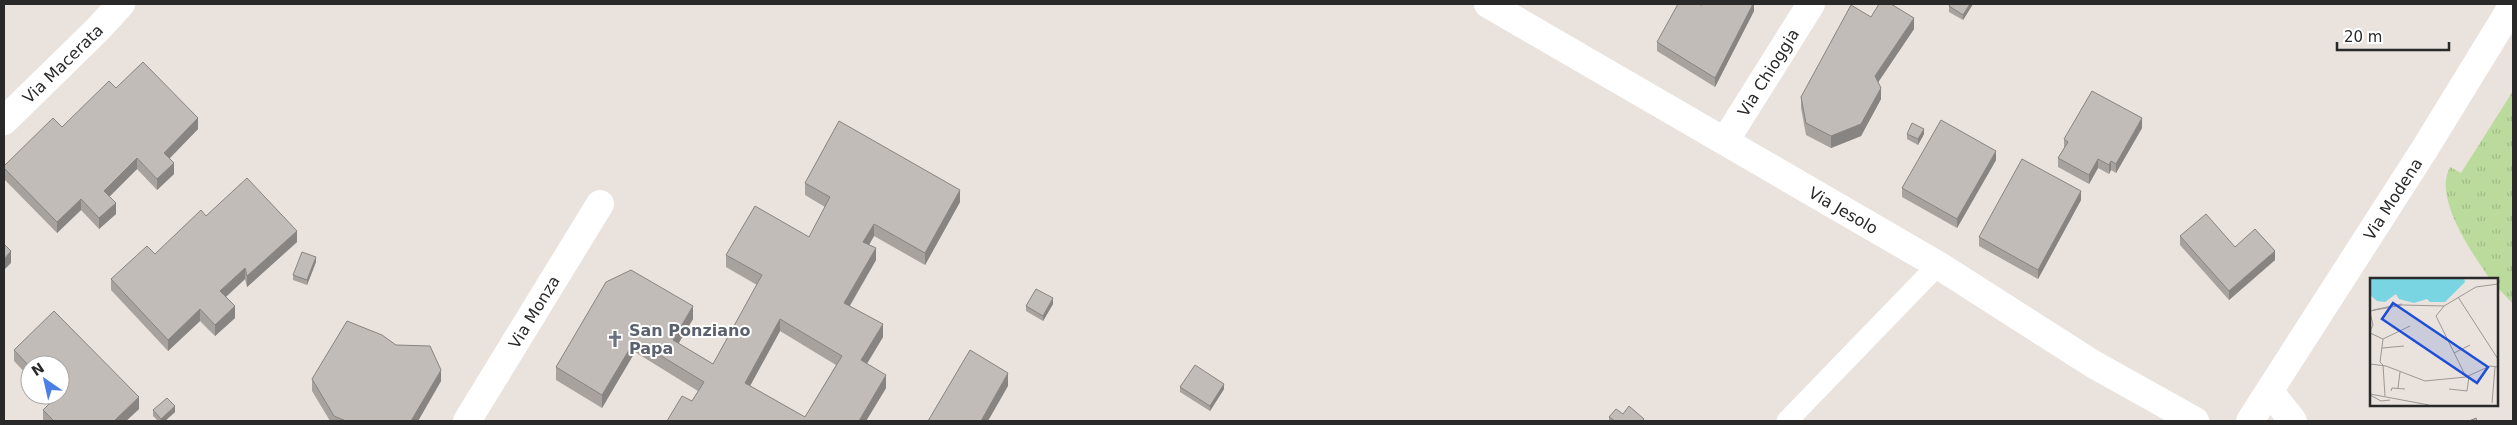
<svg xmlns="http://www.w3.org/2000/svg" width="2517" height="425" font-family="'DejaVu Sans',sans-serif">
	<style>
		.grass { fill: url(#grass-tufts) }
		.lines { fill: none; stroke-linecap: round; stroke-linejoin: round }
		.lane { stroke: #fff; stroke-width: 21 }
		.street { stroke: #fff; stroke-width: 28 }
		.wall { fill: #a7a29e; fill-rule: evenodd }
		.shaded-wall { fill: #888481 }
		.building { fill: #c2bcb8; stroke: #888481; fill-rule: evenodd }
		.labels { text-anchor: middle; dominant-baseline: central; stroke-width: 4; stroke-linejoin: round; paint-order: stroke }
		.street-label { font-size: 16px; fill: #292929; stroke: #fff }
		.worship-label { font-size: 16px; font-weight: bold; fill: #5b616d; stroke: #fff; text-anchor: start }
		.inset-road { fill: none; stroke: #9d9894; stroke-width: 1 }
		.view { fill: #1d4ed8; fill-opacity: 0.15; stroke: #1d4ed8; stroke-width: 2.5 }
		.inset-edge { fill: none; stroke: #292929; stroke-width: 2.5 }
	</style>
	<defs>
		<pattern id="grass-tufts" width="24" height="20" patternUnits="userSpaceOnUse" patternTransform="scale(1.25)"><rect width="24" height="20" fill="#bbdb9d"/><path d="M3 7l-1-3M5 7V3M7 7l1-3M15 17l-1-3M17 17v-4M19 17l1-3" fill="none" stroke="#a1bc87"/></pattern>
	</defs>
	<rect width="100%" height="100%" fill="#eae2dc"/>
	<path class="grass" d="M2513 91V304L2496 286V279H2490C2472 253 2433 198 2450 167L2461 173Z"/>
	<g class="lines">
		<path class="lane" d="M1787 421 1938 265"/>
		<g class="street">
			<path id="s1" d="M1488 4 1938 265 2093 364 2195 421"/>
			<path id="s2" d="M4 121 98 29 121 4"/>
			<path id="s3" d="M1725 141 1811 4"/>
			<path d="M2270 392 2293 421"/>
			<path id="s4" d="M467 421 600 204"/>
			<path id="s5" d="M2250 421 2424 150 2513 5"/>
		</g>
	</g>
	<g class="wall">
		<path d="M1754 4V11L1715 87 1657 51V42L1702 5Z"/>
		<path d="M1973 4 1963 20 1949 12V6Z"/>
		<path d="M1871 17 1914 29 1878 82 1881 99 1861 136 1831 148 1806 135 1801 108V97Z"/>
		<path d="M116 88 198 129 170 158 174 174 157 190 137 169 109 197 116 214 99 229 81 210 57 233 4 179V166L62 127Z"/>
		<path d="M2142 128 2116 173 2111 170 2109 174 2098 168 2089 184 2058 167V158L2064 148V139Z"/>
		<path d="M1907 134H1924L1918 145 1907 139Z"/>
		<path d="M1996 160 1957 228 1902 197V188Z"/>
		<path d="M805 183 960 202 925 265 874 236 869 245 876 260 850 306 883 337 867 364 886 388 866 421H667L692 401 698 391 635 352 602 408 556 380V367L693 319 678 343 713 364 757 285 726 267V255L809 237 825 207 805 195ZM780 331 836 365 805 417 750 386Z"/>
		<path d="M2081 200 2038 279 1979 246V237Z"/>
		<path d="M206 216 297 242 247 287 245 279 226 297 235 318 215 336 200 321 168 351 111 290V279L155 254Z"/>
		<path d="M2180 236 2235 247 2275 260 2229 300 2180 245Z"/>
		<path d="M316 262 307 285 293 280V275Z"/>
		<path d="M1053 304 1043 321 1026 311V306Z"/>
		<path d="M14 350 139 409 126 421H43V410L52 401 47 395H60L30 365V378L14 361Z"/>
		<path d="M312 379 441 381 418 421H330L312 391Z"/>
		<path d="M1180 387 1224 389 1210 411 1180 392Z"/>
		<path d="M153 410 175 412 165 421H158L153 416Z"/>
		<path d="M1623 414 1644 421H1609V417Z"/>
	</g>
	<g class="shaded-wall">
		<path d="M1753 4H1754V11L1715 87V78Z"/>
		<path d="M1970 4H1973L1963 20V15Z"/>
		<path d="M1914 18V29L1875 87V76Z"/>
		<path d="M1881 88V99L1861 136 1831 148V136Z"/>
		<path d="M198 118V129L164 164V153Z"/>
		<path d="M2142 118V128L2116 173V164Z"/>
		<path d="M1924 129V134L1918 145V139Z"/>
		<path d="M1996 151V160L1957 228V219Z"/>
		<path d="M137 158V169L104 202V191Z"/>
		<path d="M2098 159V168L2089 184V175Z"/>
		<path d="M2111 161V170L2109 174V165Z"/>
		<path d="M174 163V174L157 190V179Z"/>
		<path d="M960 190V202L925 265V253Z"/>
		<path d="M2081 191V200L2038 279V270Z"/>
		<path d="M81 199V210L57 233V222Z"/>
		<path d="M116 203V214L99 229V218Z"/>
		<path d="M874 224V236L863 255V242Z"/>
		<path d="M297 231V242L247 287V276Z"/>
		<path d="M876 248V260L844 315V303Z"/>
		<path d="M11 251V263L4 270V259Z"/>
		<path d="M2275 251V260L2229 300V291Z"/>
		<path d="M316 257V262L307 285V280Z"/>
		<path d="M245 268V279L220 302V291Z"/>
		<path d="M1053 298V304L1043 321V316Z"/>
		<path d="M235 306V318L215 336V325Z"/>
		<path d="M693 306V319L673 353V340Z"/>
		<path d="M200 309V321L168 351V340Z"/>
		<path d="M780 319V331L745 395V383Z"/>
		<path d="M883 324V337L861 373V360Z"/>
		<path d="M635 340V352L602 408V395Z"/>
		<path d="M441 370V381L418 421H411Z"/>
		<path d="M1008 373V386L988 421H981Z"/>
		<path d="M886 375V388L866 421H859Z"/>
		<path d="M1224 384V389L1210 411V406Z"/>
		<path d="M139 397V409L126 421H114Z"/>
		<path d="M175 406V412L165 421H161V419Z"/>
	</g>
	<g class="building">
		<path d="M1678 4H1697L1702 5 1703 4H1753L1715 78 1657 42Z"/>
		<path d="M1879 4H1891L1914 18 1875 76 1881 88 1861 124 1831 136 1806 123 1801 97 1851 5 1871 17Z"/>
		<path d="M1950 4H1970L1963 15 1949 6Z"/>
		<path d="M143 62 198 118 164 153 174 163 157 179 137 158 104 191 116 203 99 218 81 199 57 222 4 168V166L53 118 62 127 109 81 116 88Z"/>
		<path d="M2092 91 2142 118 2116 164 2111 161 2109 165 2098 159 2089 175 2058 158 2068 142 2064 139Z"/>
		<path d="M1941 120 1996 151 1957 219 1902 188Z"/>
		<path d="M839 121 960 190 925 253 874 224 863 242 876 248 844 303 883 324 861 360 886 375 859 421H667L682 396 692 401 704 382 635 340 602 395 556 367 606 282 631 270 693 306 673 340 713 364 762 275 726 255 755 206 809 237 830 197 805 183ZM780 319 842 356 805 417 745 383Z"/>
		<path d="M1912 123 1924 129 1918 139 1907 134Z"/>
		<path d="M2022 159 2081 191 2038 270 1979 237Z"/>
		<path d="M247 178 297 231 247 276 245 268 220 291 235 306 215 325 200 309 168 340 111 279 147 246 155 254 201 210 206 216Z"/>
		<path d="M2206 214 2235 247 2255 229 2275 251 2229 291 2180 236Z"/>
		<path d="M4 244 11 251 4 259Z"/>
		<path d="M302 252 316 257 307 280 293 275Z"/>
		<path d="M1036 289 1053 298 1043 316 1026 306Z"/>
		<path d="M54 311 139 397 114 421H54L43 410 58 395H60V365H30V367L14 350Z"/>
		<path d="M347 321 382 335 396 345 430 346 441 370 411 421H346L334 416 312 379Z"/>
		<path d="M970 350 1008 373 981 421H928Z"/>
		<path d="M1195 365 1224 384 1210 406 1180 387Z"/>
		<path d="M167 398 175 406 161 419 153 410Z"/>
		<path d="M1629 406 1644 419 1642 421H1615L1609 417 1616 409 1623 414Z"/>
		<path d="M2476 418 2477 421H2469Z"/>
	</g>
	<defs>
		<g id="church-bare" transform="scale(1.35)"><path d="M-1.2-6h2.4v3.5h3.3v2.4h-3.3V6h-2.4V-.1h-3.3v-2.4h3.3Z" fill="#6b7280" stroke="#fff" stroke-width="2.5" paint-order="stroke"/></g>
	</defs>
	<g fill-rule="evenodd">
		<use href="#church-bare" x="615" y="339"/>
	</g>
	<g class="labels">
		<g class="street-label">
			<text stroke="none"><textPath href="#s2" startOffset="82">Via Macerata</textPath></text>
			<text stroke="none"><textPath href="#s3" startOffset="81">Via Chioggia</textPath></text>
			<text stroke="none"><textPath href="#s5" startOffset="264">Via Modena</textPath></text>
			<text stroke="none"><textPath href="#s1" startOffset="411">Via Jesolo</textPath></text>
			<text stroke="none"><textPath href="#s4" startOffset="128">Via Monza</textPath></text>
		</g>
		<g class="worship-label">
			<text x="629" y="330">San Ponziano<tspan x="629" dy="18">Papa</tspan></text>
		</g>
	</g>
	<g transform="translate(2370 278)">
		<rect width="128" height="128" fill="#eae2dc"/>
		<path d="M0 0H94L95 4 75 24H60L57 21 44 25 29 21 26 16 15 24 7 23 0 17Z" fill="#79d5e2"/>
		<path class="inset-road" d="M88 19 128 81M74 28 66 38 96 99M3 32 32 26M0 33 32 27 74 28 106 9 128 6M0 34 3 47 0 53M0 55 13 61 10 84 13 87 15 118M13 61 40 48M12 70 34 68M84 75 100 67M0 86 16 88 55 103 96 99 120 88 128 89M28 110 30 94M79 111 97 113 99 98M21 113 22 110 35 111M0 116 59 127M0 117 11 123 20 122M122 125 125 89"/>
		<path class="view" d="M23 25 118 89 107 105 12 41Z"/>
		<rect width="128" height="128" class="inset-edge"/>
	</g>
	<rect width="2517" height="425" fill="none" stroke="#292929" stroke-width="10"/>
	<g transform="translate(45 380) rotate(326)"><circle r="24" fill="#ffffff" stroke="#a9a9a9"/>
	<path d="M0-4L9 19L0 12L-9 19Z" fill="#4b7fe7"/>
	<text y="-8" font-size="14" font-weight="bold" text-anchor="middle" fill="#292929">N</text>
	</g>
	<path d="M2337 42v8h112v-8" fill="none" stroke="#292929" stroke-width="2.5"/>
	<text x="2344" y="42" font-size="15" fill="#292929" stroke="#ffffff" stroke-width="4" paint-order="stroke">20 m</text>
</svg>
